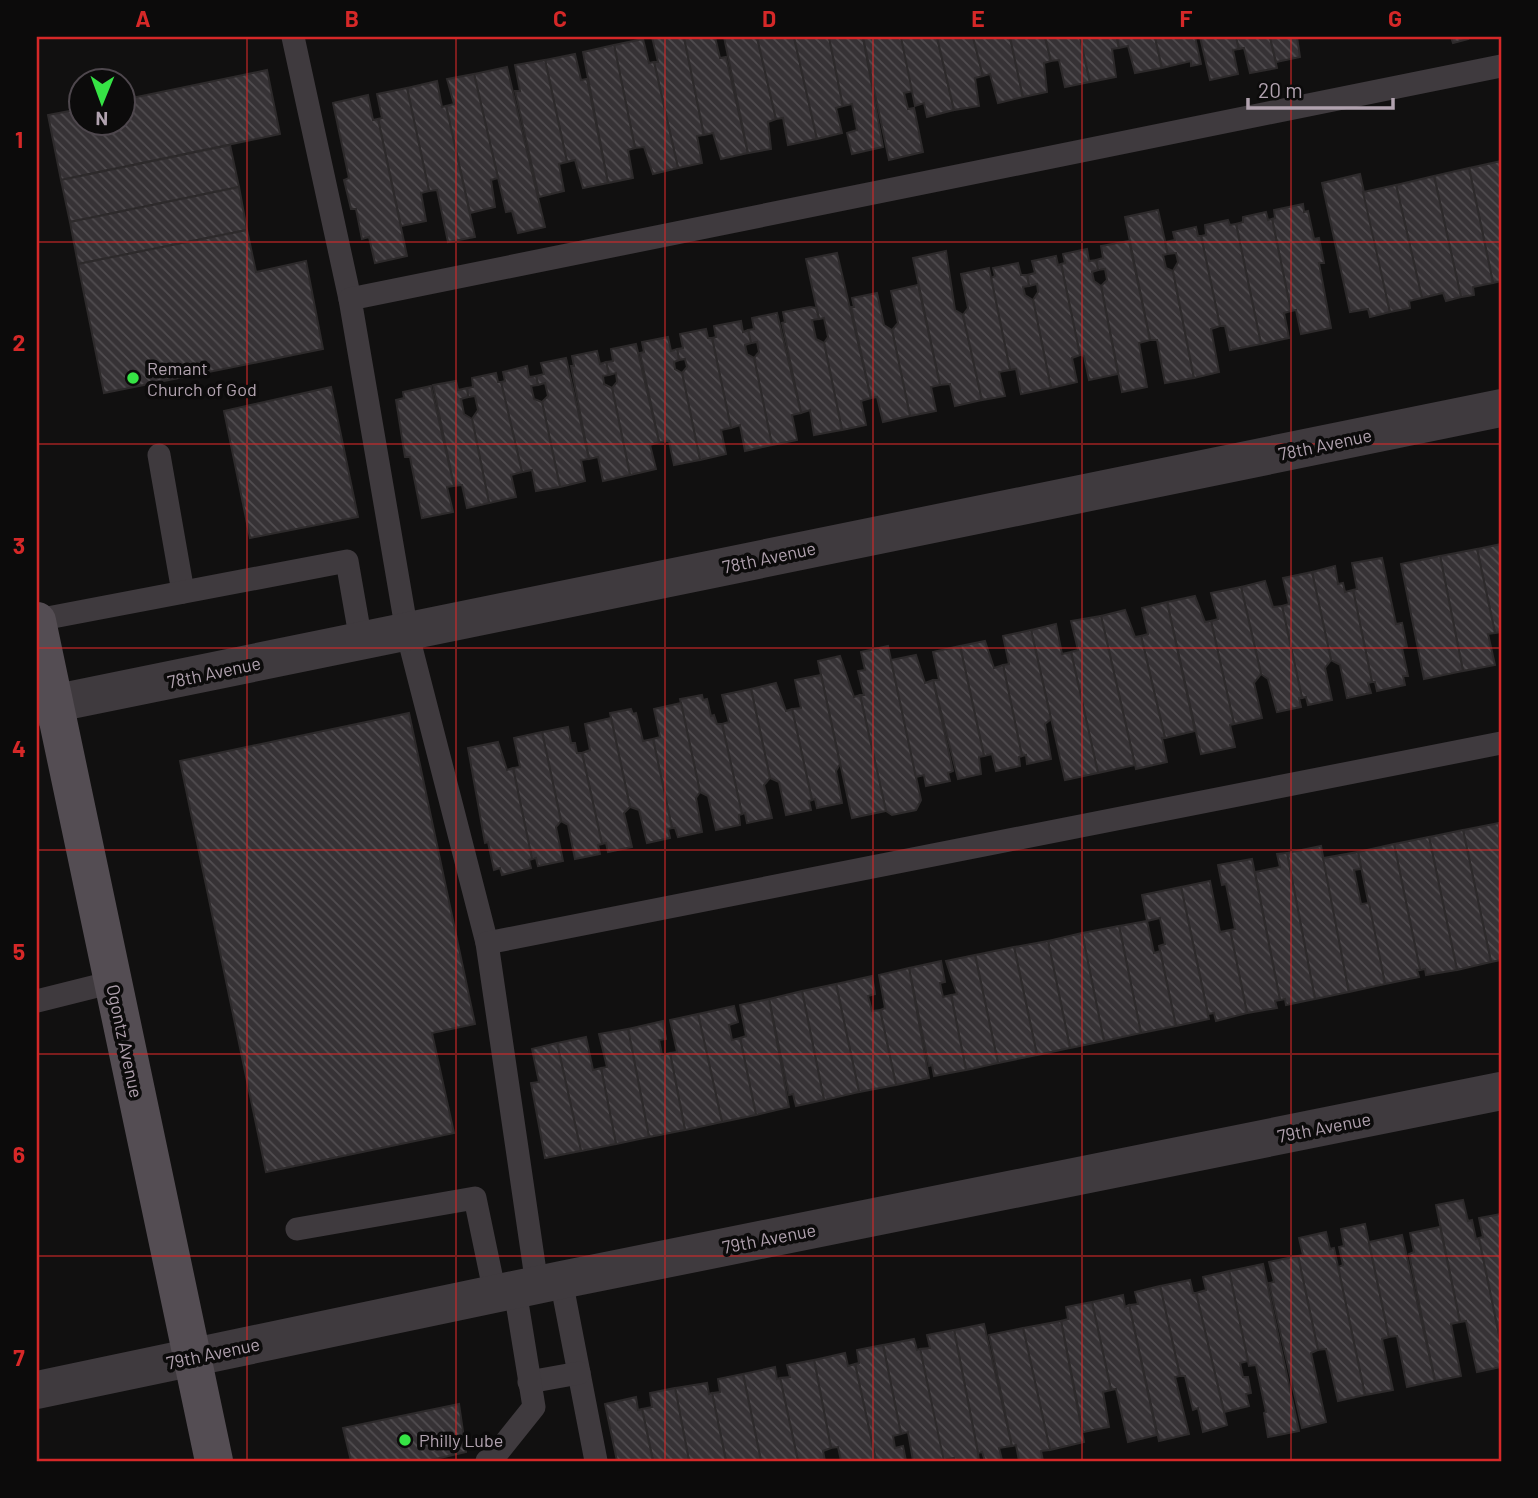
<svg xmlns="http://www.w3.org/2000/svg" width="1538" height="1498" font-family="Barlow,sans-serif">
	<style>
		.building { fill: url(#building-back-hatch); stroke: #2d2a2b; stroke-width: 2 }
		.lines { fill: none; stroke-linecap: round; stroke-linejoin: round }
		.service { stroke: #3f3a3e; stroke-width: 23 }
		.minor { stroke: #3f3a3e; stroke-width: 38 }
		.tertiary { stroke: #3f3a3e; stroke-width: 38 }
		.primary { stroke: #544d53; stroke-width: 38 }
		.grid { fill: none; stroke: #d62828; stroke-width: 2; stroke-opacity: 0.55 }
		.poi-dot { fill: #36e345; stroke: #0c0b0b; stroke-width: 2.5 }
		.labels { text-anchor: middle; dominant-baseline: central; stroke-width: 7; stroke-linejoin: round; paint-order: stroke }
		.poi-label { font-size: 18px; fill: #b1a2af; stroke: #0c0b0b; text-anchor: start }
		.street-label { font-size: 18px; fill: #b1a2af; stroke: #0c0b0b }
		.neatline { fill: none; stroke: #d62828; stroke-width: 2.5 }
		.grid-label { font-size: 23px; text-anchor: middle; font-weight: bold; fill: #d62828 }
	</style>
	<defs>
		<pattern id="building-back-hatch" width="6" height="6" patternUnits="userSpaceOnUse" patternTransform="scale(1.75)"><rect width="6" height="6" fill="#363235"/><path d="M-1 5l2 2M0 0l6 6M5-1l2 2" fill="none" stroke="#514d50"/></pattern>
	</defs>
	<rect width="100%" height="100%" fill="#111010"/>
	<g class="building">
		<path d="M652 37H684L704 135 697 136 702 163 678 168 654 62H658Z"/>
		<path d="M684 37H715L720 58 726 57 748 153 721 159 713 133 704 135Z"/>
		<path d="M724 37H757L776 119 768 122 771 149 748 153Z"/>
		<path d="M757 37H794L817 139 788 145 783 118 776 119Z"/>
		<path d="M794 37H829L843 106 836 108 842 133 817 139Z"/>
		<path d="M829 37H863L883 147 852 154 847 133 857 130 852 104 843 106Z"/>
		<path d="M863 37H901L913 91 904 93 908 109 914 108 923 152 889 160Z"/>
		<path d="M901 37H937L954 110 927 117 924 103 915 106Z"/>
		<path d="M937 37H973L983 76 975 78 979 106 954 110Z"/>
		<path d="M973 37H1010L1023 97 998 103 990 74 983 76Z"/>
		<path d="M1010 37H1045L1051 61 1044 63 1047 92 1023 97Z"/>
		<path d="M1045 37H1080L1090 82 1065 87 1059 60 1051 61Z"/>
		<path d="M1080 37H1117L1119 48 1112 49 1116 77 1090 82Z"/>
		<path d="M1117 37H1155L1162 68 1135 73 1128 46 1119 48Z"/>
		<path d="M1155 37H1195L1201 64 1191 66V61L1162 68Z"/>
		<path d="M1200 37H1236L1239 49 1233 50 1238 74 1210 80Z"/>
		<path d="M1236 37H1270L1277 68 1250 73 1244 48 1239 49Z"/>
		<path d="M1270 37H1297L1300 57 1276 62Z"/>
		<path d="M1451 37H1467L1468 39 1453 43Z"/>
		<path d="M643 39 649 63 654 62 678 168 653 174 644 147 635 148 614 45Z"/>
		<path d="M614 45 635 148 628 150 633 178 608 183 583 52Z"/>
		<path d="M575 54 581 80 587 79 608 183 583 188 575 160 567 162 545 60Z"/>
		<path d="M545 60 567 162 559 164 564 191 539 197 515 91H520L515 65Z"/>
		<path d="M507 67 545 227 518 233 512 211 506 212 474 74Z"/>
		<path d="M267 70 280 134 61 180 48 115 80 109V122H122V100Z"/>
		<path d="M474 74 498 178 491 180 495 207 470 213 446 106 454 104 447 79Z"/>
		<path d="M437 81 442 107 446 106 475 237 448 242 437 190 429 191 407 88Z"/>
		<path d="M407 88 429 191 421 193 426 221 401 226 378 119 382 118 377 94Z"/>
		<path d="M368 95 373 120 378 119 407 256 375 263 369 237 362 239 356 209H351L344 180 349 178 333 103Z"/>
		<path d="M230 145 239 187 70 222 61 180Z"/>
		<path d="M1501 161V281L1493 283 1469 168Z"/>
		<path d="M1469 168 1493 283 1473 287 1474 295 1461 297 1434 176Z"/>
		<path d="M1360 174 1390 312 1370 317 1368 309 1350 312 1322 183Z"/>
		<path d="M1434 176 1461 297 1446 301 1443 293 1422 298 1396 185Z"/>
		<path d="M1396 185 1422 298 1409 301 1410 308 1390 312 1363 192Z"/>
		<path d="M239 187 247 230 78 264 70 222Z"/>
		<path d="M1303 204 1304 212 1308 211 1314 239 1319 238 1324 263H1319L1331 328 1301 334 1296 310 1291 311 1272 219 1275 218 1274 210Z"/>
		<path d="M1158 210 1168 254 1163 255 1166 268 1173 271 1194 378 1165 383 1157 340H1150L1125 217Z"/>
		<path d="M1266 212 1268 220 1272 219 1291 311 1284 313 1289 338 1261 344 1236 224 1243 222V217Z"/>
		<path d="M1228 220 1230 225 1236 224 1261 344 1230 350 1225 326H1220L1201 236 1206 235 1205 225Z"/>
		<path d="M1196 227 1198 236H1201L1220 326 1211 329 1219 372 1194 378 1173 271 1178 262 1176 253 1168 254 1165 242 1175 240 1173 232Z"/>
		<path d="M247 230 256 272 306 261 323 349 104 393 78 264Z"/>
		<path d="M1129 241 1150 340 1139 343 1147 387 1122 392 1101 286 1107 280 1105 269 1098 270 1096 260 1103 258 1101 246Z"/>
		<path d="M1087 249 1089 261 1096 260 1098 270 1092 272 1094 281 1101 286 1118 374 1089 380 1084 356 1080 355 1061 264 1065 263 1063 254Z"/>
		<path d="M946 251 955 310 963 315 982 400 955 406 950 384 940 385 913 258Z"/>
		<path d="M837 253 871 398 861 401 866 425 842 430 824 343 828 337 824 318 819 319 806 259Z"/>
		<path d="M1056 256 1058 265 1061 264 1080 355 1072 358 1077 382 1051 388 1033 300 1038 292 1037 284 1029 286 1027 275 1035 273 1032 261Z"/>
		<path d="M1018 263 1021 275H1027L1029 286 1023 287 1025 295 1033 300 1051 388 1021 394 1016 369 1010 370 991 278 995 276 993 268Z"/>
		<path d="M989 268 1010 370 999 372 1005 396 982 400 963 315 968 308 961 274Z"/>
		<path d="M918 285 940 385 931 387 936 411 910 416 892 330 898 323 891 291Z"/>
		<path d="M877 293 884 325 892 330 910 416 883 422 877 397 871 398 851 307H854L852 298Z"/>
		<path d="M810 307 816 308 819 319 812 320 816 339 824 343 842 430 814 435 810 410 801 413 782 323 785 322 783 312Z"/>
		<path d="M777 313 801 413 792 415 797 440 772 445 754 358 759 352 757 342 751 343 748 330 754 329 752 318Z"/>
		<path d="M741 321 743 332 748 330 751 343 745 345 747 354 754 358 772 445 745 451 740 425 731 428 712 338 716 337 714 326Z"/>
		<path d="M706 329 708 338H712L731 428 721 430 726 454 700 460 682 373 687 367 685 359 679 360 677 349 683 348 680 334Z"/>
		<path d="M668 337 671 351 677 349 679 360 674 362 675 369 682 373 700 460 674 465 669 441 659 442 640 353 644 352 642 342Z"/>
		<path d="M636 344 659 442 650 445 656 469 630 475 612 388 617 382 616 373 609 375 606 362 613 361 611 349Z"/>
		<path d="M597 351 600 364 606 362 609 375 603 376 604 384 612 388 630 475 603 481 598 457 589 459 571 366H574L572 356Z"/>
		<path d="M566 358 589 459 581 460 585 481 560 487 542 402 548 396 545 383 538 385 536 376 544 374 541 363Z"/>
		<path d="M527 366 529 377 536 376 538 385 531 386 534 399 542 402 560 487 536 491 532 470 522 472 501 382 505 381 503 372Z"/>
		<path d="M496 373 498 382H501L522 472 511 475 516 497 489 503 472 419 478 410 475 396 468 397 467 388 473 387 472 378Z"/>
		<path d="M456 381 458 390 467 388 468 397 461 399 464 414 472 419 489 503 467 508 462 485 454 486 433 385Z"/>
		<path d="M431 386 454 486 447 487 453 512 422 518 410 457H405L396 400 404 398 403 392Z"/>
		<path d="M331 387 358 517 250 538 224 411Z"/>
		<path d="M1501 544V632L1495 633 1477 549Z"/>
		<path d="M1477 549 1495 633 1488 634 1495 665 1463 671 1440 556Z"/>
		<path d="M1440 556 1463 671 1424 679 1401 564Z"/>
		<path d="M1382 558 1396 624 1402 623 1407 647 1402 648 1408 676H1403L1405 685 1377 691 1375 682H1372L1353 590 1357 589 1352 563Z"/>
		<path d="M1335 566 1338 584 1343 583 1345 592 1353 590 1372 682 1368 683 1371 693 1347 698 1340 665 1331 660 1312 572Z"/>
		<path d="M1312 572 1331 660 1325 668 1332 700 1308 705 1306 697 1302 698 1282 606 1289 604 1283 578Z"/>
		<path d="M1265 581 1273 607 1282 606 1302 698H1299L1301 707 1277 712 1268 679 1261 674 1241 587Z"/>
		<path d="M1241 587 1261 674 1254 683 1262 718 1234 724 1211 621 1218 619 1211 593Z"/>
		<path d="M1195 596 1205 622 1211 621 1234 724 1230 725 1235 747 1201 754 1167 602Z"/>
		<path d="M1167 602 1195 731 1165 738 1141 636 1148 634 1142 608Z"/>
		<path d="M1125 610 1135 637 1141 636 1165 738H1162L1167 762 1136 769 1101 616Z"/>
		<path d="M1101 616 1135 765 1098 773 1071 652 1078 650 1071 621Z"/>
		<path d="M1056 624 1062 654 1071 652 1098 773 1065 780 1031 630Z"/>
		<path d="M1031 630 1051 719 1045 724 1051 759 1027 764 1026 755 1022 756 1003 665 1009 664 1003 636Z"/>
		<path d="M985 641 994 668 1003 665 1022 756 1019 757 1020 766 996 771 992 754 984 756 960 646Z"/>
		<path d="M888 646 921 800 916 810 892 815 886 811 860 695H864L858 671 865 670 861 652Z"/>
		<path d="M960 646 984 756 979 757 981 774 958 779 933 680H939L933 652Z"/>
		<path d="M916 655 925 683 933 680 953 771 948 773 950 781 926 786 924 775 916 777 891 660Z"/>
		<path d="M840 656 854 697 860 695 886 811 852 818 818 661Z"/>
		<path d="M821 675 840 764 836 771 842 803 817 808 815 799 812 800 792 709 801 708 795 680Z"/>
		<path d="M776 683 786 711 792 709 812 800 809 801 811 810 786 815 779 782 770 778 751 689Z"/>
		<path d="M751 689 770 778 764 785 772 818 747 823 745 813 742 814 722 724 729 722 722 695Z"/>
		<path d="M702 695 703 700 707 699 711 716 714 715 717 724H722L742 814 739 815 740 825 716 830 708 796 700 792 680 699Z"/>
		<path d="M681 703 700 792 696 798 702 832 678 837 675 828H672L653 739 660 737 654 709Z"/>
		<path d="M631 709 633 714 636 713 643 741 653 739 672 828 668 829 670 838 647 843 639 810 630 807 610 713Z"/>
		<path d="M409 713 475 1024 432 1033 454 1133 266 1172 180 761Z"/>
		<path d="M611 718 630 807 624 813 632 847 608 852 606 843 602 844 582 753 590 750 585 724Z"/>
		<path d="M568 727 571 743H575L577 753H582L602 844 598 845 600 854 575 859 568 825 561 821 542 732Z"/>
		<path d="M542 732 561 821 556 827 563 861 538 866 536 858 532 859 513 768 520 767 514 738Z"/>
		<path d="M498 742 507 770 513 768 532 859 529 860 531 868 502 875 500 868 494 870 488 842 485 843 468 748Z"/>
		<path d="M1499 823 1501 960 1491 962 1463 830Z"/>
		<path d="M1463 830 1491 962 1457 970 1429 837Z"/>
		<path d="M1429 837 1457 970 1426 975 1425 969 1420 970 1394 844Z"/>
		<path d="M1394 844 1420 970H1417L1419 977 1385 984 1358 852Z"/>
		<path d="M1321 846 1349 992 1315 999 1287 853Z"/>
		<path d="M1358 852 1361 869 1354 870 1361 904 1369 903 1385 984 1349 992 1323 858Z"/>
		<path d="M1287 853 1315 999 1286 1005 1285 999 1280 1000 1255 872 1280 867 1277 854Z"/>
		<path d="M1252 859 1280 1000 1275 1001 1277 1008 1247 1013 1230 930 1235 929 1226 884 1222 885 1218 865Z"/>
		<path d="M1210 881 1220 932 1230 930 1247 1013 1216 1021 1214 1013 1208 1014 1181 887Z"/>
		<path d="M1181 887 1209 1019 1176 1026 1159 946 1165 944 1160 918 1147 921 1142 895Z"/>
		<path d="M1147 921 1154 953 1160 951 1176 1026 1141 1033 1119 926Z"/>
		<path d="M1119 926 1141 1033 1104 1041 1082 933Z"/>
		<path d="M1082 933 1104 1041 1070 1048 1048 941Z"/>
		<path d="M1048 941 1070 1048 1037 1055 1014 947Z"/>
		<path d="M1014 947 1037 1055 998 1063 975 955Z"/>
		<path d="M975 955 998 1063 966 1070 951 995 957 994 946 961Z"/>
		<path d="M941 961 945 982 940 983 943 997 951 995 966 1070 934 1076 932 1065 929 1066 909 968Z"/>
		<path d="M909 968 929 1078 896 1085 880 1010 885 1008 879 975Z"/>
		<path d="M872 976 875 994 868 996 872 1011 880 1010 896 1085 859 1092 836 984Z"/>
		<path d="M836 984 859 1092 824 1100 802 991Z"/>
		<path d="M802 991 824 1100 796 1106 793 1094 789 1095 769 999Z"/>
		<path d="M769 999 789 1107 756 1115 740 1038 746 1036 740 1005Z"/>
		<path d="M734 1006 738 1022 729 1025 732 1040 740 1038 756 1115 722 1122 698 1014Z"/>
		<path d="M698 1014 722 1122 685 1130 670 1053 677 1052 670 1020Z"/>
		<path d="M663 1021 666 1039 659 1040 662 1055 670 1053 685 1130 649 1137 628 1029Z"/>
		<path d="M628 1029 649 1137 616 1144 601 1068 607 1067 599 1034Z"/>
		<path d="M586 1037 593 1070 601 1068 616 1144 581 1151 557 1043Z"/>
		<path d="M557 1043 581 1151 545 1158 531 1083 539 1082 532 1049Z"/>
		<path d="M1463 1200 1468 1221 1472 1220 1476 1239 1479 1238 1501 1344V1367L1477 1372 1466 1321 1460 1322 1436 1205Z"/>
		<path d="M1501 1214V1344L1479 1238 1483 1237 1479 1218Z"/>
		<path d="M1365 1224 1389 1337 1382 1339 1393 1390 1365 1395 1338 1267 1343 1265 1339 1247 1344 1246 1341 1229Z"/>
		<path d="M1440 1227 1460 1322 1451 1324 1461 1376 1435 1381 1409 1254 1414 1252 1410 1233Z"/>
		<path d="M1326 1232 1330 1249 1334 1248 1365 1395 1338 1401 1326 1349 1318 1350 1298 1256 1303 1255 1299 1238Z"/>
		<path d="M1402 1235 1435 1381 1407 1387 1397 1336 1389 1337 1369 1242Z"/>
		<path d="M1298 1256 1318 1350 1311 1353 1326 1422 1302 1428 1269 1283 1274 1282 1269 1262Z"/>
		<path d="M1263 1264 1299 1431 1268 1437 1264 1413 1266 1412 1256 1365 1249 1366 1229 1271Z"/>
		<path d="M1229 1271 1248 1361 1240 1363 1243 1377H1248L1251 1393 1246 1394 1249 1406 1224 1412 1196 1293 1206 1290 1203 1277Z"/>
		<path d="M1190 1280 1193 1293H1196L1227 1425 1203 1432 1198 1408 1193 1410 1185 1376H1180L1160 1286Z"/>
		<path d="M1160 1286 1180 1376 1175 1377 1189 1434 1159 1441 1129 1305 1138 1304 1135 1292Z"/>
		<path d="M1123 1295 1125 1307 1129 1305 1157 1435 1128 1442 1116 1389 1111 1390 1092 1302Z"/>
		<path d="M1092 1302 1111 1390 1103 1392 1109 1427 1083 1432 1061 1321 1068 1319 1066 1307Z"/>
		<path d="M1061 1321 1084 1442 1050 1450 1023 1328Z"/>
		<path d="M984 1324 1012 1446 999 1448 1002 1460 998 1461H985L982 1452 978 1453 954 1330Z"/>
		<path d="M1023 1328 1050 1450 1041 1451 1043 1461H1019L1016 1445 1012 1446 989 1335Z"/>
		<path d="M954 1330 978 1453 979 1461H955L954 1458 943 1460 920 1349 930 1348 927 1335Z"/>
		<path d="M914 1339 917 1350 920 1349 944 1461H913L908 1432 901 1434 883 1345Z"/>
		<path d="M883 1345 901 1434 893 1436 895 1448 903 1446 906 1461H876L855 1364 859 1363 857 1350Z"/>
		<path d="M845 1353 848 1366 855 1364 876 1461H841L838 1447 831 1448 814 1360Z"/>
		<path d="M814 1360 831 1448 823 1451 825 1461H798L780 1378 790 1377 787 1365Z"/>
		<path d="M775 1367 777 1379 780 1378 798 1461H761L743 1374Z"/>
		<path d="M743 1374 761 1461H726L712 1393 720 1392 718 1379Z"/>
		<path d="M707 1383 709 1394 712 1393 726 1461H689L675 1388Z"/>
		<path d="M675 1388 689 1461H653L642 1409 652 1407 650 1393Z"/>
		<path d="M636 1397 638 1410 642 1409 653 1461H617L605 1404Z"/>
		<path d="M459 1404 466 1452 427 1461H351L343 1428Z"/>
	</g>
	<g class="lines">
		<g class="service">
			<path d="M293 37 350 299"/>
			<path d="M159 455 183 592"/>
			<path d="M37 620 347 561 361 641"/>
			<path d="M487 943 407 632 350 299 1501 66"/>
			<path d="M37 1001 113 982"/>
			<path d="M297 1229 475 1198 495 1294"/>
			<path d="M561 1280 596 1461"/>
			<path d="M537 1285 487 943 1501 743"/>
			<path d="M529 1382 579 1373"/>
			<path d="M487 1461 494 1457 534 1407 515 1290"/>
		</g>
		<path class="minor" d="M37 707 1501 408"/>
		<path class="tertiary" d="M37 1390 561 1280 1501 1091"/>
		<path class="primary" d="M37 621 214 1461"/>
	</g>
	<path class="grid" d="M247 37V1461M456 37V1461M665 37V1461M873 37V1461M1082 37V1461M1291 37V1461M37 242H1501M37 444H1501M37 648H1501M37 850H1501M37 1054H1501M37 1256H1501"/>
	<g class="poi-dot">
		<circle cx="133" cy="378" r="7"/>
		<circle cx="405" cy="1440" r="7"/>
	</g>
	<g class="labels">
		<g class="poi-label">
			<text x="147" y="368">Remant<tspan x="147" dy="21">Church of God</tspan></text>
			<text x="419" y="1440">Philly Lube</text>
		</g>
		<g class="street-label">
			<text transform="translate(1325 444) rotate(-12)">78th Avenue</text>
			<text transform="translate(769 557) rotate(-12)">78th Avenue</text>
			<text transform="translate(214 672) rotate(-12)">78th Avenue</text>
			<text transform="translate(125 1041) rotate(78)">Ogontz Avenue</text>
			<text transform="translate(1324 1127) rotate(-11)">79th Avenue</text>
			<text transform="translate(769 1238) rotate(-11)">79th Avenue</text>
			<text transform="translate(213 1353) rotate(-12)">79th Avenue</text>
		</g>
	</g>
	<rect width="1538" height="1498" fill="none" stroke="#0c0b0b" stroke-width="77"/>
	<g transform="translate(102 102) rotate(181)"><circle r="33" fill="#0c0b0b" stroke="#4e474d" stroke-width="2"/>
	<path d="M0-5L12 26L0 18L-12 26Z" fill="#36e345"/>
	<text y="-10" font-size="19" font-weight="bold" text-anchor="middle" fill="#b1a2af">N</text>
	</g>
	<path d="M1248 98v10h145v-10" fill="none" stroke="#b1a2af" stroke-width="3.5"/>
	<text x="1258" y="98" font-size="21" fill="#b1a2af" stroke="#0c0b0b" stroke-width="5" paint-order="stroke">20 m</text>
	<rect x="38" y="38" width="1462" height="1422" class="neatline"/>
	<g class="grid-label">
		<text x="143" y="27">A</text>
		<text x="352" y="27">B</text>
		<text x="560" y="27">C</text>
		<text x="769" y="27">D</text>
		<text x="978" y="27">E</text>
		<text x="1186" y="27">F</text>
		<text x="1395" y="27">G</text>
		<text x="19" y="148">1</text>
		<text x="19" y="351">2</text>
		<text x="19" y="554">3</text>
		<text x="19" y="757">4</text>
		<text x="19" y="960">5</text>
		<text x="19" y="1163">6</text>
		<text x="19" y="1366">7</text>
	</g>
</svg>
